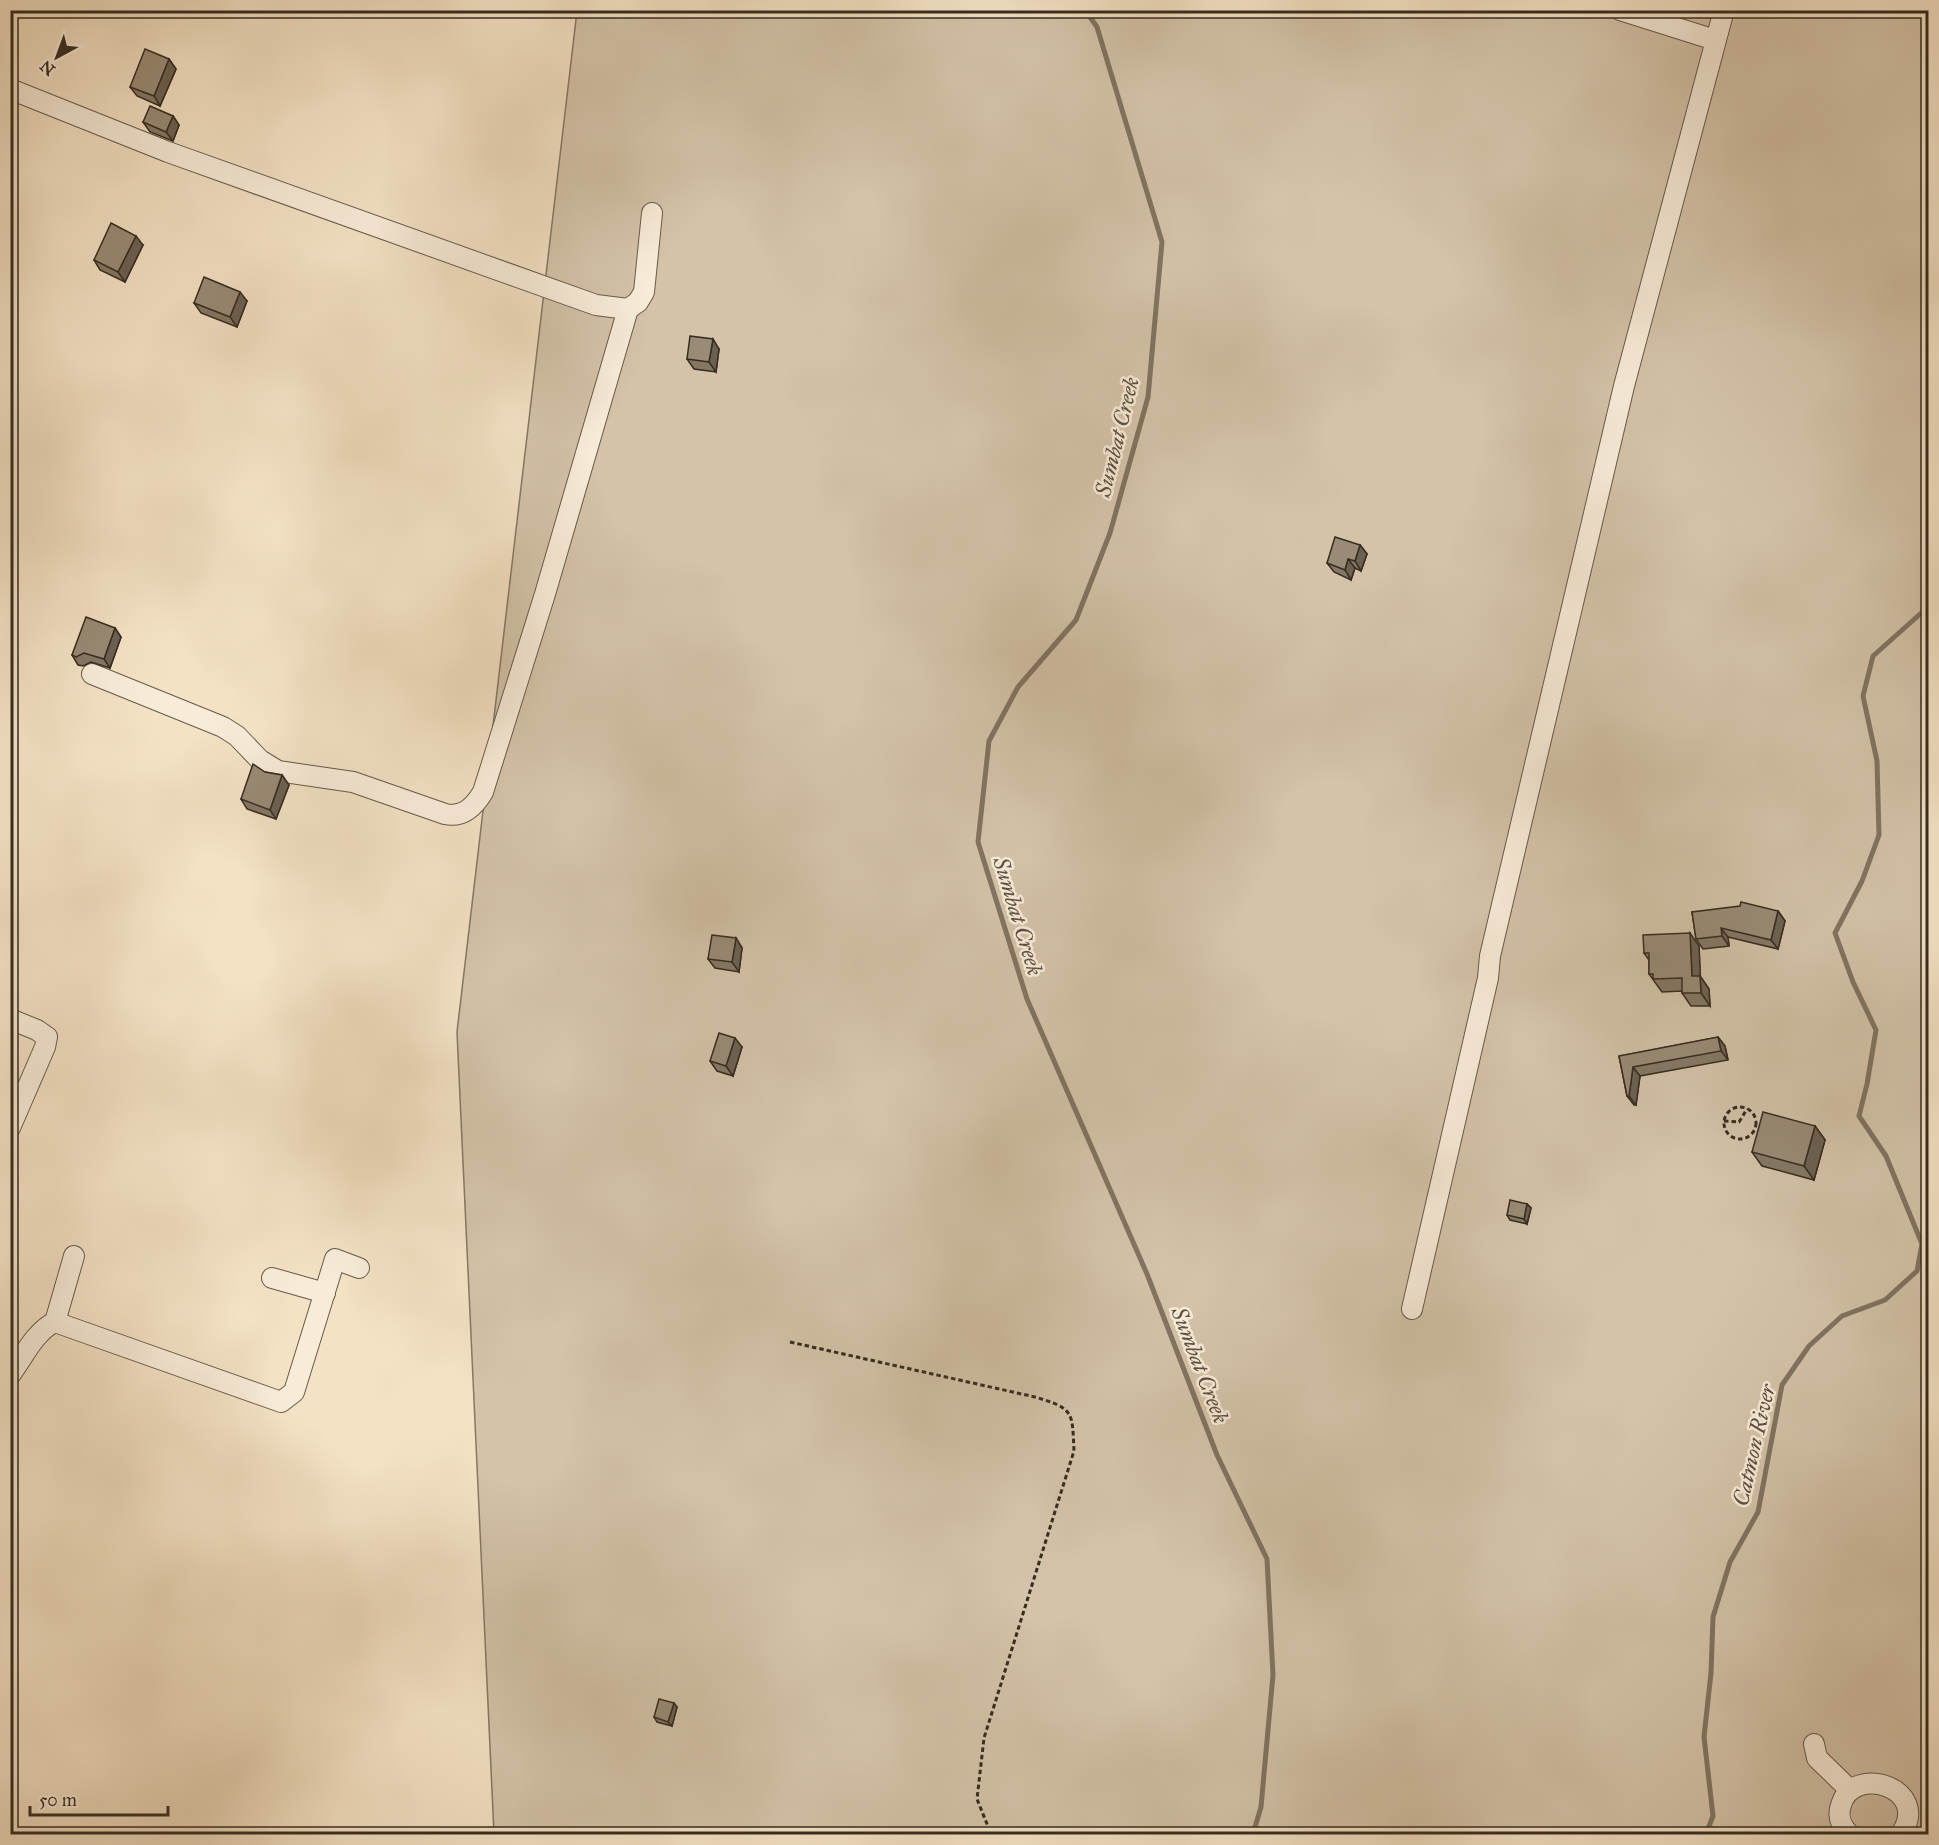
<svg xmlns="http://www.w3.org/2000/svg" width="1939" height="1845" font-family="'IM FELL Great Primer',serif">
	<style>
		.green { fill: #d4c3a9; stroke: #857865; stroke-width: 1.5 }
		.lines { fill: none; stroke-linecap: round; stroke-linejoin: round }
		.stream { stroke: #817462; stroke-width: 5 }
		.minor-casing { stroke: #665a4a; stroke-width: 22 }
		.path { stroke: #362c21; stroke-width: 3; stroke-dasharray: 4.5 3; stroke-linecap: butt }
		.minor { stroke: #f8ecd9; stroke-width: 20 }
		.wall { fill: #847865; stroke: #362c21; stroke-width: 1.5 }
		.shaded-wall { fill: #6b6153; stroke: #362c21; stroke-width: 1.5 }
		.building { fill: #998b76; stroke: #362c21; stroke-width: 1.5 }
		.labels { text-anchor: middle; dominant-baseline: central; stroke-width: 5; stroke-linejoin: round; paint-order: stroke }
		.water-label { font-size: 22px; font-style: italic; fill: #5c5041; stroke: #f8ecd9 }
	</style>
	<rect width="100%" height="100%" fill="#f4e2c5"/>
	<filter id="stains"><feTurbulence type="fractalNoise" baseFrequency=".00333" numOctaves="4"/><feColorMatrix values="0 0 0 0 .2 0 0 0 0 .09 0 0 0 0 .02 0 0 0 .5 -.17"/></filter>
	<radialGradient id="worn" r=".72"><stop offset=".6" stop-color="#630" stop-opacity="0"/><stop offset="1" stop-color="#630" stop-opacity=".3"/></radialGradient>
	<path class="green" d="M577 11H1928V1834H494L457 1032Z"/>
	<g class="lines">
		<g class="stream">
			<path d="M1085 10 1097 27 1162 242 1148 397 1110 533 1076 620 1018 687 989 741 978 842 1027 999 1147 1274 1217 1455 1267 1559 1273 1675 1261 1807 1253 1834"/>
			<path d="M1706 1834 1713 1816 1704 1737 1711 1673 1713 1617 1730 1562 1758 1512 1782 1385 1809 1346 1842 1316 1885 1300 1917 1271 1922 1244 1886 1156 1859 1116 1867 1084 1876 1030 1853 982 1835 933 1862 881 1879 835 1877 761 1863 696 1873 656 1928 607"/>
		</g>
		<g class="minor-casing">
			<g id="minor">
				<path d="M1620 10 1715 40"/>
				<path d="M10 89 168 152 596 305 628 309 638 302 644 292 652 213"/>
				<path d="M92 674 223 727 237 736 260 760 278 771 353 782 445 814C463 818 474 807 483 792L545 594 628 309"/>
				<path d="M10 1019 37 1030 47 1037 45 1047 10 1128"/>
				<path d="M272 1278 325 1293"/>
				<path d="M1412 1309 1488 978 1490 956 1624 386 1724 10"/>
				<path d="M55 1322 74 1256"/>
				<path d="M10 1375C23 1358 35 1331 55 1322L281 1402 294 1392 335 1259 359 1268"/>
				<path d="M1814 1744 1817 1758 1850 1790"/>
				<path d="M1849 1834C1841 1826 1837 1817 1841 1805 1853 1763 1932 1788 1901 1834"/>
			</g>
		</g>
		<g class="path">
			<circle cx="1740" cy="1123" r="16"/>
			<path d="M1724 1121 1739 1122 1747 1109"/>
			<path d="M790 1342 1035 1397C1075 1409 1072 1412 1074 1451L984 1738 977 1799 991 1834"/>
		</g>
		<use href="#minor" class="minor"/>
	</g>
	<g class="wall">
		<path d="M283 10H297L294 17Z"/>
		<path d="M169 59 176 69 160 106 137 96 130 87Z"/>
		<path d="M173 116 179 125 173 141 150 132 143 122Z"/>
		<path d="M143 245 125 282 100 270 94 260Z"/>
		<path d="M247 301 237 327 201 313 194 303Z"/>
		<path d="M719 349 716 372 694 369 687 359Z"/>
		<path d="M1360 545 1367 554 1361 571 1355 568 1351 580 1334 572 1327 563Z"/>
		<path d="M115 628 121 637 110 668 91 662 83 666 78 665 72 655Z"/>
		<path d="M265 772 282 775 289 785 276 819 247 809 241 799Z"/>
		<path d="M1778 911 1785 921 1778 949 1728 937 1729 946 1703 949 1696 939 1692 912Z"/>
		<path d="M736 938 742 948 739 972 715 968 708 959Z"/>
		<path d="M1699 946 1700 976 1709 989 1710 1006H1691L1682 993V991L1662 992 1649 974V960L1644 953Z"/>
		<path d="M1718 1037 1725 1046 1728 1060 1640 1076 1636 1105H1634L1627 1096 1619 1056Z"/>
		<path d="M742 1047 733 1076 717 1071 710 1061Z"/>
		<path d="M1815 1126 1825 1140 1814 1180 1762 1166 1752 1152Z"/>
		<path d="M1527 1204 1531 1208 1527 1224 1510 1220 1507 1215Z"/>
		<path d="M677 1707 672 1726 657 1722 654 1717Z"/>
	</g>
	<g class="shaded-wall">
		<path d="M292 10H297L294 17 291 12Z"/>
		<path d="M169 59 176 69 160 106 154 96Z"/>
		<path d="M173 116 179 125 173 141 166 132Z"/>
		<path d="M136 236 143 245 125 282 118 272Z"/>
		<path d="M240 292 247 301 237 327 230 317Z"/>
		<path d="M713 339 719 349 716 372 709 362Z"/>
		<path d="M1360 545 1367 554 1361 571 1355 561Z"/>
		<path d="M1348 559 1355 568 1351 580 1345 570Z"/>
		<path d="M115 628 121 637 110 668 104 659Z"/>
		<path d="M282 775 289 785 276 819 270 810Z"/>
		<path d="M1778 911 1785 921 1778 949 1771 940Z"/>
		<path d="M1721 928 1728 937 1729 946 1722 936Z"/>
		<path d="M1690 933 1699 946 1701 989 1692 976Z"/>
		<path d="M736 938 742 948 739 972 732 962Z"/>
		<path d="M1700 976 1709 989 1710 1006 1701 993Z"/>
		<path d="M1718 1037 1725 1046 1728 1060 1721 1051Z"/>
		<path d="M735 1038 742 1047 733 1076 726 1066Z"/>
		<path d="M1633 1067 1640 1076 1636 1105 1629 1096Z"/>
		<path d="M1815 1126 1825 1140 1814 1180 1804 1166Z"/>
		<path d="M1527 1204 1531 1208 1527 1224 1524 1219Z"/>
		<path d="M674 1703 677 1707 672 1726 668 1722Z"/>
	</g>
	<g class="building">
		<path d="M145 49 169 59 154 96 130 87Z"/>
		<path d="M150 106 173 116 166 132 143 122Z"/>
		<path d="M111 223 136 236 118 272 94 260Z"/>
		<path d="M204 277 240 292 230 317 194 303Z"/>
		<path d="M690 336 713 339 709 362 687 359Z"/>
		<path d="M1335 537 1360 545 1355 561 1348 559 1345 570 1327 563Z"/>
		<path d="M86 617 115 628 104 659 84 653 76 657 72 655Z"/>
		<path d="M253 764 265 772 282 775 270 810 241 799Z"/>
		<path d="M1741 902 1778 911 1771 940 1721 928 1722 936 1696 939 1692 912 1740 906Z"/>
		<path d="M1690 933 1692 976H1700L1701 993H1682V978L1653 979V974H1649V953H1644L1643 935Z"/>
		<path d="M712 935 736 938 732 962 708 959Z"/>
		<path d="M719 1033 735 1038 726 1066 710 1061Z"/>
		<path d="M1718 1037 1721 1051 1633 1067 1629 1096H1627L1619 1056Z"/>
		<path d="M1763 1112 1815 1126 1804 1166 1752 1152Z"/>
		<path d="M1510 1200 1527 1204 1524 1219 1507 1215Z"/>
		<path d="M659 1699 674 1703 668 1722 654 1717Z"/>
	</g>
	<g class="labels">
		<g class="water-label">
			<text transform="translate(1117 437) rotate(-76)">Sumbat Creek</text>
			<text transform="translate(1018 916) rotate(73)">Sumbat Creek</text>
			<text transform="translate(1200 1365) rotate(69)">Sumbat Creek</text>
			<text transform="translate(1754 1445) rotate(-77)">Catmon River</text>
		</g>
	</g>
	<rect width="1939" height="1845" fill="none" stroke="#f4e2c5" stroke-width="36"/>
	<rect x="12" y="12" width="1915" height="1821" fill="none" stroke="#362c21" stroke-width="3"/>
	<rect x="18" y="18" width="1903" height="1809" fill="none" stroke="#362c21" stroke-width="1.5"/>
	<g transform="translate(57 57) rotate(221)" stroke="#f8ecd9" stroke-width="4.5" paint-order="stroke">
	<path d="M0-4.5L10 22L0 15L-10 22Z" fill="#362c21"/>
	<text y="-9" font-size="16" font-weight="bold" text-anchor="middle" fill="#362c21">N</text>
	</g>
	<path d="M30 1806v9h138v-9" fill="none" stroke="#362c21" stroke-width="3"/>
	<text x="39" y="1806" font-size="18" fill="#362c21" stroke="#f8ecd9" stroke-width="4.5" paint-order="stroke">50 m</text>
	<rect width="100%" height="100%" filter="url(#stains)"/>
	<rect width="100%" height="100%" fill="url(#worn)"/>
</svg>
